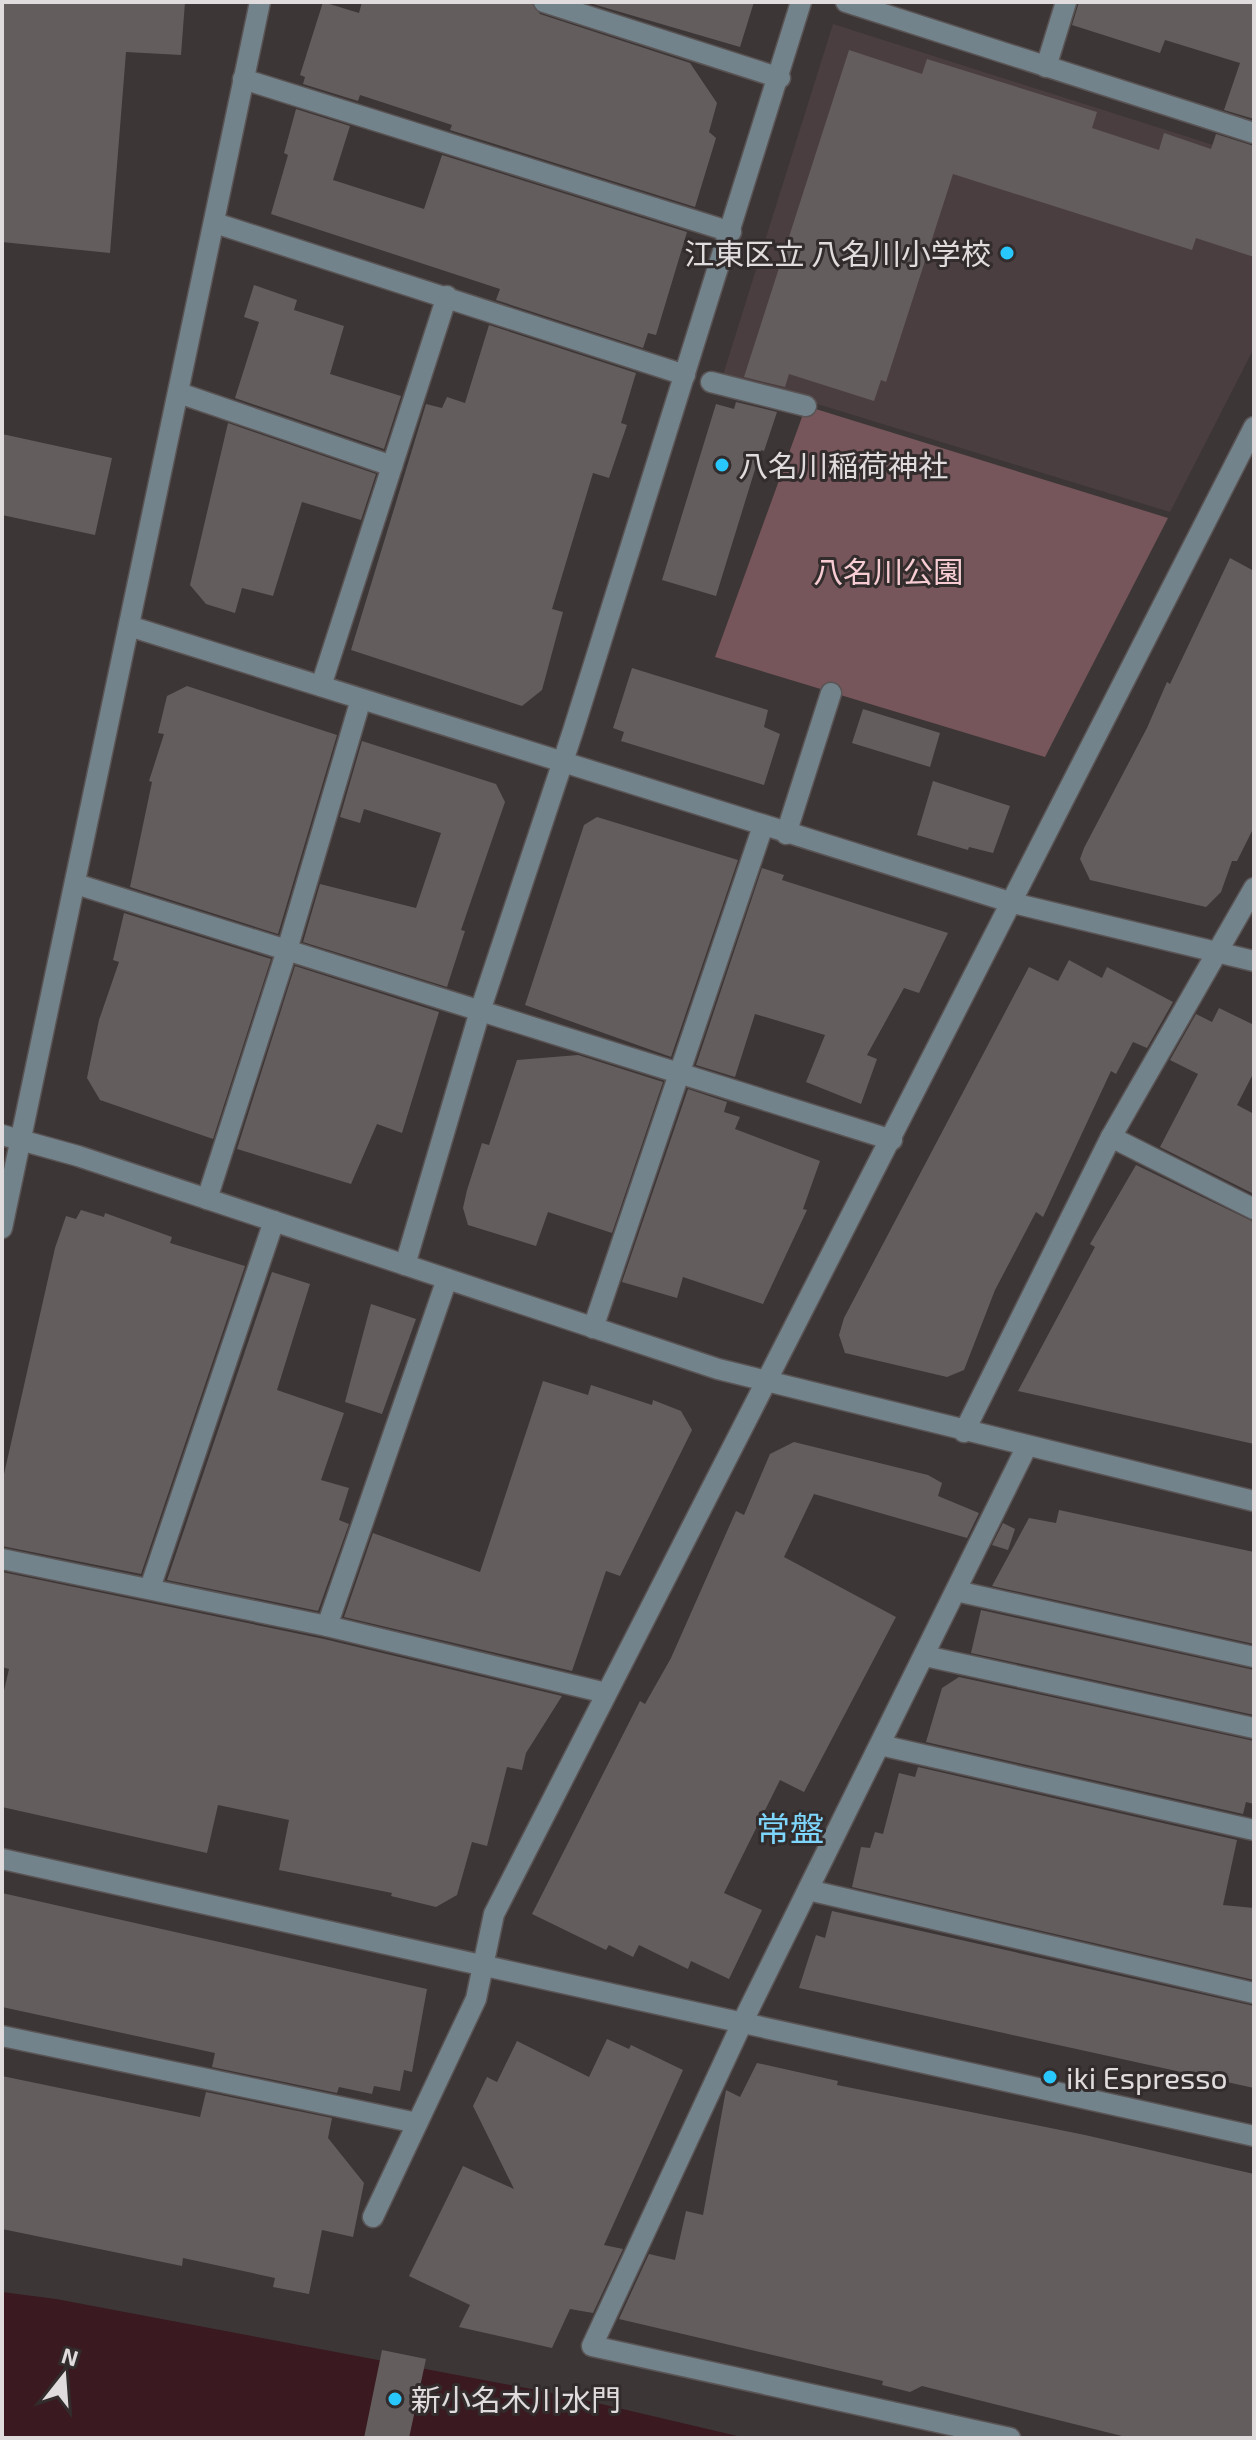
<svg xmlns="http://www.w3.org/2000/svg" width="1256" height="2440" font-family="'Exo 2','Noto Sans JP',sans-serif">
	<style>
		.built { fill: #4b3e40 }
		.green { fill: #76565b }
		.water { fill: #3a1a20 }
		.building { fill: #645d5e }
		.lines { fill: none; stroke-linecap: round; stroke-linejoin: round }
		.minor-casing { stroke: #5a5455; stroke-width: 23 }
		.minor { stroke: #73838b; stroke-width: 20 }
		.poi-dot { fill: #28c8ff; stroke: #322c2d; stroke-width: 3 }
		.labels { text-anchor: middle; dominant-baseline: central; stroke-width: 6; stroke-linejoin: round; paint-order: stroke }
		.poi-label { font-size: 30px; fill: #e0dbdc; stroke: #322c2d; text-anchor: start }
		.park-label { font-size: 30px; fill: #f7cdd3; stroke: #322c2d }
		.quarter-label { font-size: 34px; fill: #7ed6fc; stroke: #322c2d }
	</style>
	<rect width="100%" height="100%" fill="#3c3637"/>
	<path class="built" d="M833 24 1254 158V348L1170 512 723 375Z"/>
	<path class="green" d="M806 406 1168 518 1045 757 715 657Z"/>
	<path class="water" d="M2 2292 56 2299 563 2395 746 2438H2Z"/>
	<g class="building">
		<path d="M2 2H185L181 55 126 52 110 253 2 242Z"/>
		<path d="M323 2 359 13 362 2H531L540 14 690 63 717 103 709 132 716 138 695 207 450 130 452 125 360 95 358 101 303 84 305 77 300 75Z"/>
		<path d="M586 2H754L740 47Z"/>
		<path d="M1079 2H1254V119L1224 110 1240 63 1165 40 1160 53 1072 25Z"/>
		<path d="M849 50 922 74 927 59 1097 112 1092 128 1159 150 1164 133 1211 149 1216 134 1254 146V257L1196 238 1192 250 953 174 886 382 881 380 874 401 789 374 785 387 744 377Z"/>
		<path d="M296 109 350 126 333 180 424 209 442 155 687 232 656 335 648 333 643 348 496 300 500 289 271 214 288 155 284 153Z"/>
		<path d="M254 285 297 300 294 310 344 326 330 374 401 396 384 449 235 398 259 322 244 317Z"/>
		<path d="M489 325 636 373 621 423 627 425 609 478 593 473 552 609 563 612 542 690 522 706 351 650 426 404 442 408 447 397 465 403Z"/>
		<path d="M736 402 777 412 764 451 761 450 716 596 662 580 716 404 734 409Z"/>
		<path d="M228 423 376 474 361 520 302 502 273 596 242 588 235 613 206 604 190 585Z"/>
		<path d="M2 434 112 458 95 535 2 515Z"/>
		<path d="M1230 558 1254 571V827L1237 861H1232L1221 892 1206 907 1090 880 1080 859 1084 848 1147 728 1167 682 1170 684Z"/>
		<path d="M632 668 768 710 764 727 780 734 764 785 621 741 624 732 613 728Z"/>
		<path d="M187 686 337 735 278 934 130 887 152 782 149 781 164 734 158 733 167 696Z"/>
		<path d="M863 709 940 733 930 767 852 743Z"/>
		<path d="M362 741 496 784 505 802 461 930 465 931 447 987 303 942 320 884 416 908 441 833 364 809 360 823 340 817Z"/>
		<path d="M933 781 1010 806 993 853 969 847 968 850 917 835Z"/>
		<path d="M597 817 738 860 671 1057 525 1005 584 825Z"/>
		<path d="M762 868 784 875 782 880 948 933 919 993 904 988 867 1055 877 1059 861 1104 806 1082 825 1035 755 1014 735 1077 696 1065Z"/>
		<path d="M124 913 271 959 213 1139 100 1100 87 1078 99 1020 119 962 113 960Z"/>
		<path d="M1069 960 1102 978 1107 967 1173 1002 1147 1048 1133 1042 1116 1074 1111 1071 1043 1217 1036 1212 995 1290 964 1370 947 1377 845 1353 839 1335 844 1318 1029 967 1058 981Z"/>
		<path d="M295 966 439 1012 402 1133 377 1124 351 1184 237 1149Z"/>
		<path d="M1219 1008 1254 1025V1072L1237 1105 1254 1114V1194L1160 1147 1198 1074 1170 1060 1196 1014 1212 1022Z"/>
		<path d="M578 1055 663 1082 612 1233 548 1212 536 1246 468 1225 463 1208 467 1190 482 1143 489 1145 517 1060Z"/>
		<path d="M688 1089 727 1102 724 1112 740 1117 735 1129 820 1161 803 1209 807 1210 763 1304 683 1277 677 1298 622 1282Z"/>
		<path d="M1136 1165 1254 1222V1444L1018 1391 1095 1247 1090 1244Z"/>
		<path d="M81 1210 104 1217 105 1213 172 1237 170 1243 245 1266 141 1574 2 1546V1483L55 1248 66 1216 76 1219Z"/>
		<path d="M272 1272 310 1284 277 1390 344 1413 321 1480 349 1488 339 1520 349 1524 318 1611 167 1580Z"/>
		<path d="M371 1304 416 1319 382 1414 345 1402Z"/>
		<path d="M543 1381 588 1395 591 1385 652 1405 653 1400 681 1411 692 1430 620 1576 606 1571 572 1671 344 1617 373 1533 480 1572Z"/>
		<path d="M794 1442 928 1475 942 1483 938 1496 979 1513 967 1538 814 1494 784 1557 896 1617 804 1792 780 1780 724 1893 762 1910 729 1979 691 1961 688 1969 639 1945 633 1957 609 1945 606 1950 532 1914 640 1701 645 1704 671 1658 736 1511 744 1515 770 1454Z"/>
		<path d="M1059 1510 1254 1552V1644L992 1586 1029 1518 1056 1523Z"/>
		<path d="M1003 1523 1015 1529 1008 1550 992 1545Z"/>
		<path d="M2 1572 324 1639 562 1696 526 1753 522 1770 507 1767 487 1846 472 1842 457 1895 436 1907 391 1896 392 1893 279 1870 289 1820 218 1805 207 1853 2 1807V1699L9 1669 2 1667Z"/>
		<path d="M981 1610 1254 1670V1715L971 1653Z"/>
		<path d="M959 1677 1254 1741V1804L1246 1802 1243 1814 926 1742 942 1688Z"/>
		<path d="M918 1767 1237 1840 1223 1905 1254 1908V1980L852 1887 861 1847 870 1848 875 1832 883 1834 899 1773 915 1777Z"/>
		<path d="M2 1893 427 1989 412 2072 404 2070 400 2091 374 2086 372 2094 339 2087 337 2093 212 2067 215 2053 2 2007Z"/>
		<path d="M832 1911 1254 2006V2088L799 1988 816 1935 825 1938Z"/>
		<path d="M607 2039 629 2049 631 2045 683 2070 604 2245 623 2249 593 2313 570 2309 552 2348 459 2327 470 2305 409 2276 463 2166 514 2189 473 2106 487 2077 497 2082 517 2041 589 2077Z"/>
		<path d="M757 2063 838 2081 837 2085 1085 2135 1254 2174V2438H1130L922 2386 910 2392 882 2385 883 2381 619 2319 649 2254 675 2260 686 2211 703 2215 726 2090 740 2097Z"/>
		<path d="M2 2076 200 2117 206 2092 332 2118 328 2138 364 2183 353 2237 322 2230 309 2294 273 2287 275 2278 183 2258 182 2266 2 2229Z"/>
		<path d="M382 2350 426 2359 409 2438H364Z"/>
	</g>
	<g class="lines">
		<g class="minor-casing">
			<g id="minor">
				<path d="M544 2 780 78"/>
				<path d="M846 2 1254 133"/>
				<path d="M1046 67 1066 2"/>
				<path d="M243 79 731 232"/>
				<path d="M215 223 685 375"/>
				<path d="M711 382 806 406"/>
				<path d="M179 393 392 466"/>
				<path d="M129 626 1013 903 1254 961"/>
				<path d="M321 686 447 296"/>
				<path d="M786 834 831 693"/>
				<path d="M76 884 892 1140"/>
				<path d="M2 1135 78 1156 718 1369 1254 1501"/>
				<path d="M1111 1137 1254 1209"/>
				<path d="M207 1199 287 950 361 699"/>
				<path d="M2 1228 260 2"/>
				<path d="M405 1265 480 1011 573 731 801 2"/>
				<path d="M593 1328 763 826"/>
				<path d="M964 1432 1111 1137 1254 888"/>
				<path d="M2 1559 327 1626 606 1693"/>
				<path d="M150 1588 274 1221"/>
				<path d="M956 1591 1254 1657"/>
				<path d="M327 1626 447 1279"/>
				<path d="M925 1656 1254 1728"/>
				<path d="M880 1745 1254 1830"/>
				<path d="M2 1859 1254 2136"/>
				<path d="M808 1890 1254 1993"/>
				<path d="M2 2036 417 2123"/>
				<path d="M373 2217 476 1999 494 1914 1254 427"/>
				<path d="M1010 2438 592 2346 743 2021 1027 1446"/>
			</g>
		</g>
		<use href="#minor" class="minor"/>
	</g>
	<g class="poi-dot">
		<circle cx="1007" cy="253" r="8"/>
		<circle cx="722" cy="465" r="8"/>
		<circle cx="1050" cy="2077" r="8"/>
		<circle cx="395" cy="2399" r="8"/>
	</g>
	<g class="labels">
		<g class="poi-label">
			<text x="991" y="253" text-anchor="end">江東区立 八名川小学校</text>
			<text x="738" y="465">八名川稲荷神社</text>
			<text x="1066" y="2077">iki Espresso</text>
			<text x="411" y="2399">新小名木川水門</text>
		</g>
		<g class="park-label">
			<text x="888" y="571">八名川公園</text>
		</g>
		<g class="quarter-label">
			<text x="790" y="1827">常盤</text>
		</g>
	</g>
	<rect width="1256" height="2440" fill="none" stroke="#e0dbdc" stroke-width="8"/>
	<g transform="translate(64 2376) rotate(17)" stroke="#322c2d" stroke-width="6" paint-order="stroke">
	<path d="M0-6L14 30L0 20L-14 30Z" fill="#e0dbdc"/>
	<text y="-12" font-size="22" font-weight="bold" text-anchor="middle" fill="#e0dbdc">N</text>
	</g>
</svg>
